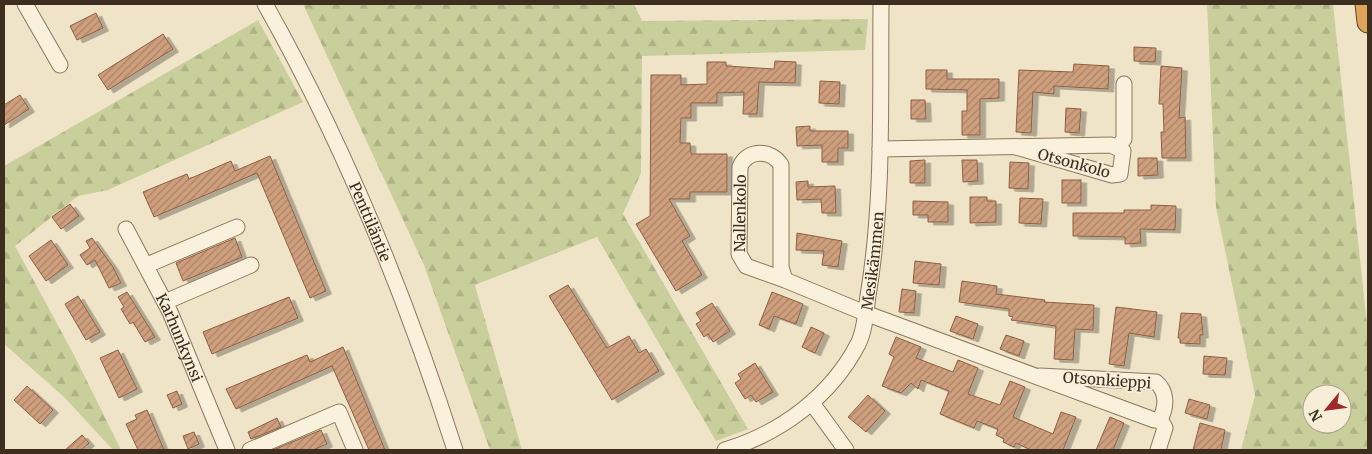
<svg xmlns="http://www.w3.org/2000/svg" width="1372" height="454" font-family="Merriweather,serif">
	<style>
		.forest { fill: url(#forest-firs); fill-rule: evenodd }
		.building { fill: url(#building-hatch); stroke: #8d5f41; filter: url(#shadow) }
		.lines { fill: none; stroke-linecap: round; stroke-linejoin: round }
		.minor-casing { stroke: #8d765c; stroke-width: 17 }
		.highway-casing { stroke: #5b4430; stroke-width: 23 }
		.minor { stroke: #faf1dc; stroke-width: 15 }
		.highway { stroke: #e0a458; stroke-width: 21 }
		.labels { text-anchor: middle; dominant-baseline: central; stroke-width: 4; stroke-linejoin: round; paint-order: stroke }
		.street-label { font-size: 15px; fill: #3d2e20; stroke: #f7eed8 }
	</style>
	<defs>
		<pattern id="forest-firs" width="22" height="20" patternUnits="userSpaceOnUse" patternTransform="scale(1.25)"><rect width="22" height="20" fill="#c9cf9b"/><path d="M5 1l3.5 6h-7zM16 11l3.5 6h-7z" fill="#aeb285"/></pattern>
		<pattern id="building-hatch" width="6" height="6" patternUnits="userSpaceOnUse" patternTransform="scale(1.25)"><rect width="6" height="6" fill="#cf9f7d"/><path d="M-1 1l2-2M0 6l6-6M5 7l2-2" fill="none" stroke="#a98266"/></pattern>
		<filter id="shadow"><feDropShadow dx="5.5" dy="3" stdDeviation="0" flood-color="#0004"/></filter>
	</defs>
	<rect width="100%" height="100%" fill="#f0e4c8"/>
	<g class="forest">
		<path d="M303 4H634L642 21 868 19 865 50 642 56 641 173 623 214 748 429 716 441 597 237 475 285 522 450H490L424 265Z"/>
		<path d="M1207 4H1333L1368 334V450H1241L1255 395 1216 207ZM1312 394H1342V424H1312Z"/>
		<path d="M258 20 303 102 108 190 78 196 15 246 74 355 121 450H113L64 397 4 344V166Z"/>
	</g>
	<g class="building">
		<path d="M96 13 103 28 77 40 70 26Z"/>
		<path d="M163 34 173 49 108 90 98 75Z"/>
		<path d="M1134 47 1156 48 1155 62 1134 61Z"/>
		<path d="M775 61 796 62 795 83 759 82 757 114H743L744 92 717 93V103H691V118H681L680 143H690L691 154H727V192H690V199H669L690 236 682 241 702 275 676 291 636 224 650 216 651 75H681V85L707 84V62H726V66L774 69Z"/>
		<path d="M1074 64 1109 66 1108 89 1054 86V94L1033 92 1031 133 1016 132 1019 70 1073 72Z"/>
		<path d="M1161 66 1182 68 1179 118 1185 117 1186 158H1162L1161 132H1164L1163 104H1159Z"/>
		<path d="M926 70H947V79H999V98L980 99V135H962V111H967V90L926 89Z"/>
		<path d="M820 81 840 82 839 104 819 103Z"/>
		<path d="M20 95 29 109 4 125V105Z"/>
		<path d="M911 100H925L926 119H911Z"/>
		<path d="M1066 108 1081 109 1079 133 1065 132Z"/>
		<path d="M810 126V131H848V148H838V162H822V145L797 146 796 127Z"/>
		<path d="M270 156 326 291 310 298 257 173 154 217 143 192 187 174 189 179 231 161 235 171Z"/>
		<path d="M1138 158H1157L1158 175 1138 176Z"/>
		<path d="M925 160V183H910V161Z"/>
		<path d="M962 160H977L978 181 963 182Z"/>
		<path d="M1010 162 1029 163 1028 189 1009 188Z"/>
		<rect x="1062" y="180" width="19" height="23"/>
		<path d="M808 181V187L835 186 836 213H822L821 199 797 200 796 182Z"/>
		<path d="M970 197H987V201H996V222L970 223Z"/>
		<path d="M1020 198 1043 199 1041 224 1019 223Z"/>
		<path d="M913 201 948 202V222H928V215H913Z"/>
		<path d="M70 204 79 216 61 229 52 217Z"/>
		<path d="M1151 205 1176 206 1175 230 1140 229 1141 243 1125 244V237L1073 236V213H1124V210H1151Z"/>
		<path d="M797 233 842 241 838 267 822 265 824 251 796 250Z"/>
		<path d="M92 238 113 267 121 283 109 288 95 260 87 265 80 255 90 248 86 241Z"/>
		<path d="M235 238 242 257 183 281 176 263Z"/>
		<path d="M51 240 68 265 46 281 29 256Z"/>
		<path d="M915 261 941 264 939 285 913 283Z"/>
		<path d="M962 281 997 286 996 294 1045 300 1044 302 1094 305 1093 330 1075 329 1073 360 1054 359 1056 326 1011 320 1013 317 1009 316V309L959 302Z"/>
		<path d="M568 285 607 348 629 336 639 353 646 349 659 371 612 400 549 296Z"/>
		<path d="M902 289 916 291 914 313 899 312Z"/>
		<path d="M127 292 155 337 145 342 133 322 130 324 121 309 124 307 118 297Z"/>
		<path d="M772 292 803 304 796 324 774 316 769 329 759 325Z"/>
		<path d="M78 296 100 332 86 340 65 304Z"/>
		<path d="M289 297 298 318 212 354 203 332Z"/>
		<path d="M712 303 730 331 713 342 708 334 704 337 696 324 701 321 696 313Z"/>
		<path d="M1116 307 1157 312 1154 337 1129 333 1124 366 1109 364Z"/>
		<path d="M1181 313 1201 314 1203 335H1200V344L1180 343V338H1178Z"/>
		<path d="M956 316 978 324 973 339 950 331Z"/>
		<path d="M811 327 824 333 815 353 802 347Z"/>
		<path d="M1006 335 1024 341 1019 356 1000 349Z"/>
		<path d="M896 337 921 347 916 358 953 372 958 360 978 368 968 394 1000 405 1010 381 1025 387 1013 417 1053 434 1061 412 1076 417 1063 450H1031L1016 443 1014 447 1003 442 1004 439 996 435 998 429 977 421 974 428 940 414 949 391 921 380 918 389 911 383 901 393 882 386 894 357 889 354Z"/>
		<path d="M343 347 385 450H369L332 366 236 409 226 389 307 355 310 362Z"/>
		<path d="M118 350 137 389 119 398 100 358Z"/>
		<path d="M1204 356 1227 358 1225 375 1203 374Z"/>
		<path d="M755 363 773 392 756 402 751 395 745 399 735 383 741 379 738 374Z"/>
		<path d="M27 386 53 410 40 424 14 400Z"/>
		<path d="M177 391 182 404 173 408 167 395Z"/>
		<path d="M868 395 885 411 866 432 848 417Z"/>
		<path d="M1189 399 1210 405 1207 419 1185 413Z"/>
		<path d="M147 410 164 450H138L126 424 137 419 135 415Z"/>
		<path d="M1110 417 1124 423 1113 450H1096Z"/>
		<path d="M277 418 281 427 251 439 248 432Z"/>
		<path d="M1200 423 1225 430 1221 450H1193Z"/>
		<path d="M321 430 327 444 313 450H273Z"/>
		<path d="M194 432 199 444 188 449 183 436Z"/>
		<path d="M82 435 89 443 81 450H65Z"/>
	</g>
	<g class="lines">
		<g class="minor-casing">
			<g id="minor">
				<path d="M25 4 60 65"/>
				<path id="s1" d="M265 4C344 144 406 297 455 450"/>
				<path d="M1118 147 1124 139V84"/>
				<path d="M880 149 1111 145 1123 151 1120 174 1112 175 1016 147"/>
				<path id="s2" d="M126 229 170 312 227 450"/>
				<path d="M147 265 237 227"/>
				<path id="s3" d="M785 280 746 266 739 254 740 167C747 149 771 149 781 165V267L785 280 865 313 1154 420 1160 419C1167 407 1167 391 1156 382L1040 376"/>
				<path d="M165 302 251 265"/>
				<path d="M812 403 846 450"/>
				<path d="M250 450 339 412 355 450"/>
				<path id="s4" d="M725 450C781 433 831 396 858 344 865 331 866 310 868 296 884 200 880 101 881 4"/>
				<path d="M1158 450 1165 428 1160 419"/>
			</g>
		</g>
		<g class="highway-casing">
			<path id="highway" d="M1366 4 1368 22"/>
		</g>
		<use href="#minor" class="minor"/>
		<use href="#highway" class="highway"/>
	</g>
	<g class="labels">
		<g class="street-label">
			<text transform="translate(1074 163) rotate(15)">Otsonkolo</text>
			<text stroke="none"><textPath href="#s3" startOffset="96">Nallenkolo</textPath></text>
			<text stroke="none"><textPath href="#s1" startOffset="242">Penttiläntie</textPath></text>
			<text stroke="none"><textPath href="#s4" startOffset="259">Mesikämmen</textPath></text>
			<text stroke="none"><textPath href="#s2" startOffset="121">Karhunkynsi</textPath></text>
			<text transform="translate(1107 380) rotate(4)">Otsonkieppi</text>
		</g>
	</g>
	<rect width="1372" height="454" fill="none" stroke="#3d2e20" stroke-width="10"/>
	<g transform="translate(1327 409) rotate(241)"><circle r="24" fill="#f7eed8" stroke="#ada18e"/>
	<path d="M0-4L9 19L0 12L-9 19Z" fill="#9e2a2b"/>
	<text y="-8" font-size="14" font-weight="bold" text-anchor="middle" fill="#3d2e20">N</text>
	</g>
</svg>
